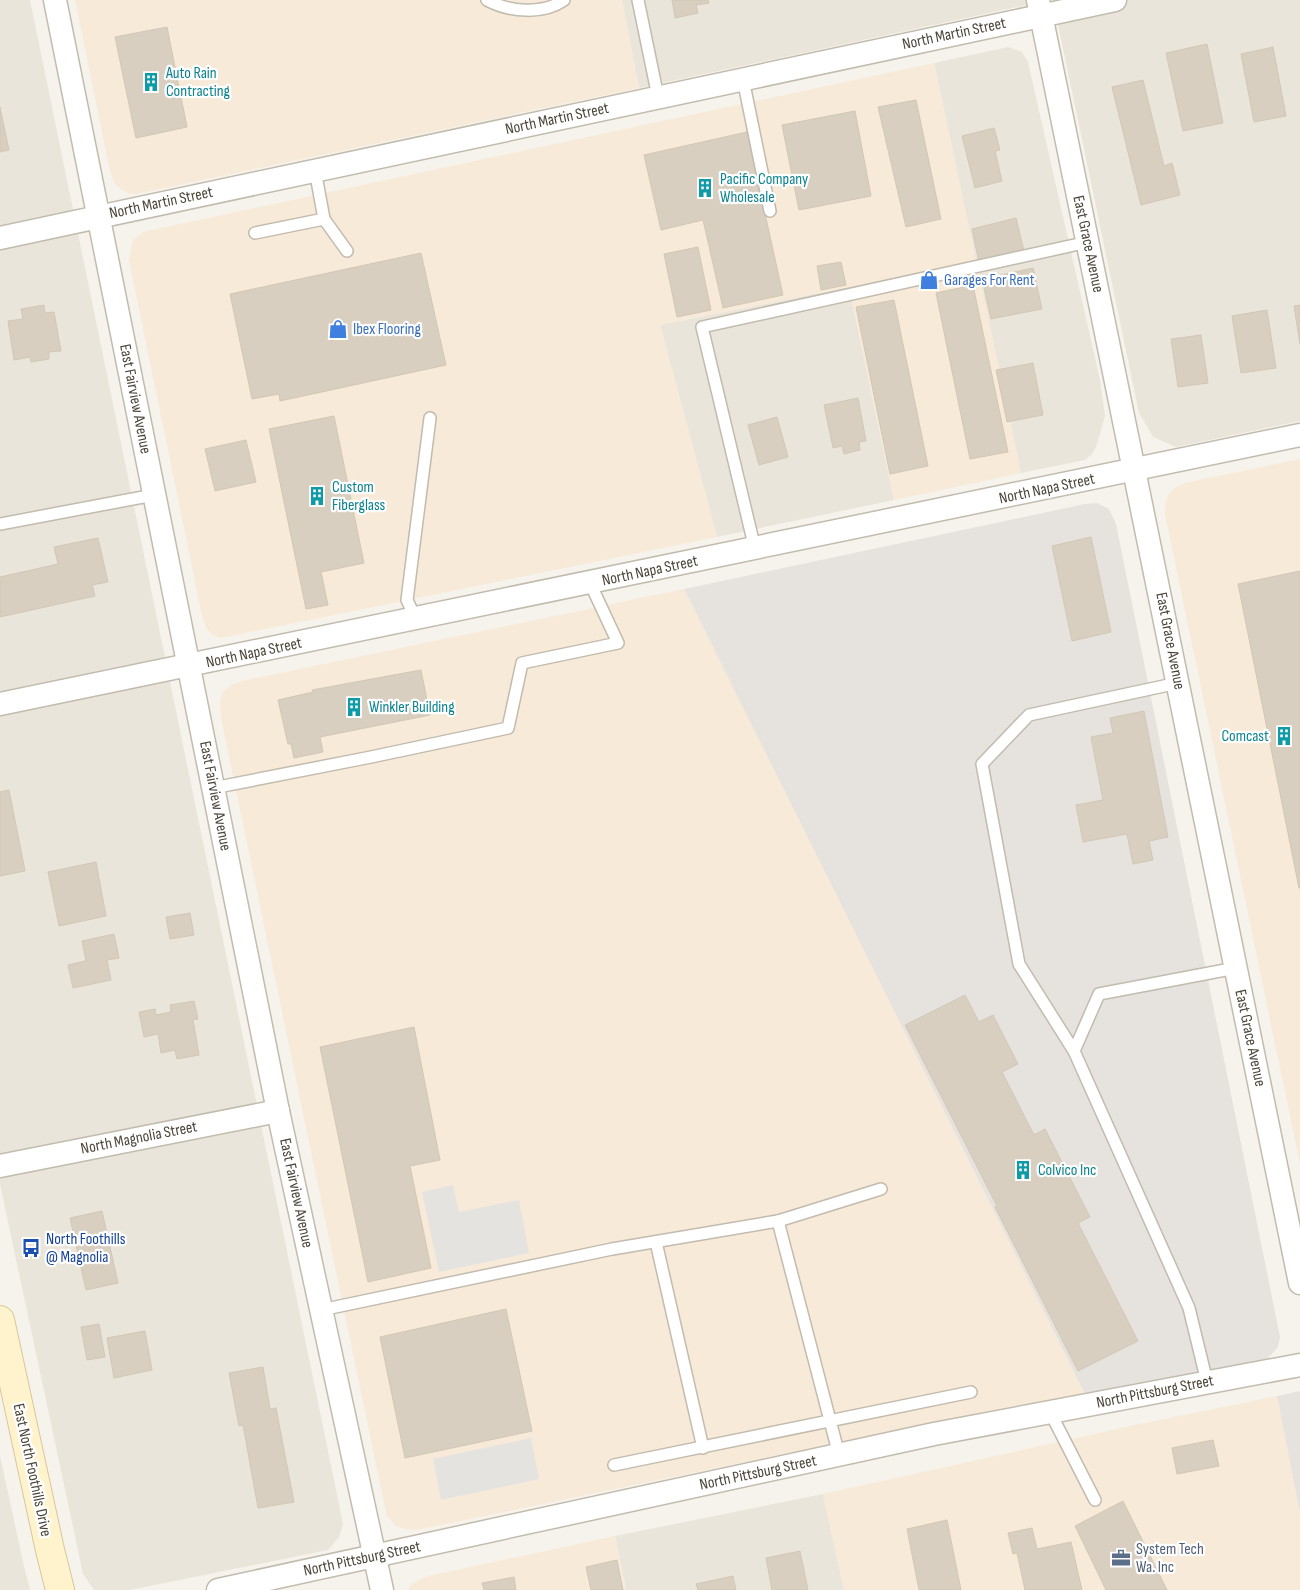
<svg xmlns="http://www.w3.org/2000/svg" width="1300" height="1590" font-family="'Sofia Sans Condensed',sans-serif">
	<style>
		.residential { fill: #eae5da }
		.commercial { fill: #f7ead8 }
		.industrial { fill: #e6e2dd }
		.parking { fill: #e5e3e0 }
		.building { fill: #d8cfc1; stroke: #d3c7b4 }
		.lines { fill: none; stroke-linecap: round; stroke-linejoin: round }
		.service-casing { stroke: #c2bbae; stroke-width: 14 }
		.minor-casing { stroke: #c2bbae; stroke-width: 25 }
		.secondary-casing { stroke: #d6c79b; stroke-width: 30 }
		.service { stroke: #fff; stroke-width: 11 }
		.minor { stroke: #fff; stroke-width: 22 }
		.secondary { stroke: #fff3cd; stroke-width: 28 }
		.labels { text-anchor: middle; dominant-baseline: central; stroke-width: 4.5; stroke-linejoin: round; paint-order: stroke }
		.street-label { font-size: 16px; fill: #4b4439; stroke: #fff }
		.culture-label { font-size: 16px; fill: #0d838f; stroke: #fff; text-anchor: start }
		.shop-label { font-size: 16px; fill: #366cbe; stroke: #fff; text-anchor: start }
		.transit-label { font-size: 16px; fill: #164399; stroke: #fff; text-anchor: start }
		.service-label { font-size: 16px; fill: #4e5e75; stroke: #fff; text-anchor: start }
	</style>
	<rect width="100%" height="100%" fill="#f6f3ec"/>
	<g class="residential">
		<path d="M0 0H30L343 1524 339 1537 328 1550 130 1590H94L83 1574 0 1184Z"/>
		<path d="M622 0H1050L639 88Z"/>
		<path d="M1053 0H1300V421L1176 447 1153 437 1139 413Z"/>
		<path d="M1008 47 1022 52 1028 62 1100 380 1105 416 1096 447 1092 454 1085 460 1021 473 934 63Z"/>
		<path d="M849 287 894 500 717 537 660 325Z"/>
		<path d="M0 1456 24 1566 30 1590H0Z"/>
		<path d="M823 1494 844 1590H626L615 1536Z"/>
	</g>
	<g class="commercial">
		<path d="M75 0H622L639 88 136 194 128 193 119 188 114 182 110 171Z"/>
		<path d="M934 63 1021 473 894 500 849 287 660 325 717 537 221 638 213 635 206 628 202 616 129 260 133 240 143 232Z"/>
		<path d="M1300 459V1164L1165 514V504L1169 494 1176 487 1185 483Z"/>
		<path d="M684 589 1086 1396 1069 1400 1023 1404 456 1522 416 1530 405 1529 396 1526 387 1516 385 1508 221 718 220 702 222 693 231 685 242 681Z"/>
		<path d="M1277 1396 1300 1513V1590H844L823 1494 1135 1425Z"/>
		<path d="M615 1536 626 1590H408L410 1586 420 1579 428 1576Z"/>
	</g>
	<g class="industrial">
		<path d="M1097 503 1109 509 1116 524 1280 1337 1278 1347 1268 1358 1260 1362 1086 1396 684 589 1085 504Z"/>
		<path d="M1300 1391V1513L1277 1396Z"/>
	</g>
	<g class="parking">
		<path d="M453 1185 459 1212 519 1200 529 1253 439 1272 422 1192Z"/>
		<path d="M531 1438 539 1479 441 1500 433 1459Z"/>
	</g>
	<g class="building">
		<path d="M672 0H708L709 3 696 5 698 13 675 18Z"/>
		<path d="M167 27 187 127 136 138 115 37Z"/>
		<path d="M1207 44 1223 123 1183 131 1166 53Z"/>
		<path d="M1273 47 1286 116 1254 122 1241 54Z"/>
		<path d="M1143 80 1164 166 1172 163 1180 195 1141 205 1112 87Z"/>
		<path d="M916 100 941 219 906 227 878 107Z"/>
		<path d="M0 107 9 150 0 152Z"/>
		<path d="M855 111 871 196 799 210 782 125Z"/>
		<path d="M994 128 1000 150 995 151 1002 181 975 188 962 136Z"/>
		<path d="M747 132 783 295 723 308 703 220 661 230 644 155Z"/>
		<path d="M1016 218 1024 251 979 262 972 229Z"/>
		<path d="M698 247 711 310 677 317 664 254Z"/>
		<path d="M421 253 446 365 280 401 279 394 252 399 230 294Z"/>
		<path d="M841 262 846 285 821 290 817 266Z"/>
		<path d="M1033 268 1042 309 991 319 982 279Z"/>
		<path d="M973 285 1008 452 970 459 936 293Z"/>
		<path d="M894 300 928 466 890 474 856 307Z"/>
		<path d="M44 305 45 313 54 312 61 351 49 352V359L31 362 30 357 14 360 8 321 23 319 21 309Z"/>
		<path d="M1300 305V344L1294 306Z"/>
		<path d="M1267 310 1276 368 1241 373 1232 316Z"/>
		<path d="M1201 335 1208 383 1178 387 1171 339Z"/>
		<path d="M1033 363 1043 415 1007 422 996 370Z"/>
		<path d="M858 398 866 441 859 442 860 450 844 454 842 446 833 448 824 405Z"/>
		<path d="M334 416 364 563 321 572 328 605 306 609 269 429Z"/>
		<path d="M777 417 788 457 759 465 748 425Z"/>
		<path d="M246 440 256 482 215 491 205 449Z"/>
		<path d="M1091 537 1111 632 1072 641 1052 546Z"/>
		<path d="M98 538 108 582 92 585 95 596 0 617V577L58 564 54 547Z"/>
		<path d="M1300 571V888H1299L1238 584Z"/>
		<path d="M421 670 430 715 320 737 323 752 294 758 291 744H288L278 700 313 692 312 690Z"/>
		<path d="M1144 711 1168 837 1149 841 1153 860 1133 864 1127 834 1083 842 1076 805 1103 800 1091 737 1113 733 1110 718Z"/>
		<path d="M9 790 25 871 0 876V792Z"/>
		<path d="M96 862 106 916 59 926 48 872Z"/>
		<path d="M190 913 194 935 170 939 166 917Z"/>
		<path d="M114 934 119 958 107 960 111 980 73 988 68 965 86 961 82 941Z"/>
		<path d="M965 995 979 1022 993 1015 1018 1064 1002 1072 1034 1135 1045 1129 1090 1217 1078 1223 1138 1341 1078 1371 995 1207 997 1206 905 1025Z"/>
		<path d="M194 1001 198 1019 193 1020 199 1055 177 1059 175 1050 161 1053 158 1034 144 1037 139 1012 155 1009 156 1015 171 1012 170 1005Z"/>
		<path d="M414 1027 440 1160 410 1166 431 1268 368 1282 320 1047Z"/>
		<path d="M102 1211 118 1283 86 1290 70 1218Z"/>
		<path d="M506 1309 532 1431 405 1458 380 1337Z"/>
		<path d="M99 1324 105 1357 87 1360 81 1327Z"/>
		<path d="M145 1331 152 1370 114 1378 107 1338Z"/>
		<path d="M263 1367 270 1409 276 1408 294 1502 258 1508 243 1425 239 1426 229 1373Z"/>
		<path d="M1213 1440 1219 1466 1177 1474 1172 1448Z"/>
		<path d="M1123 1501 1167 1590H1106L1075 1526Z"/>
		<path d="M947 1520 961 1590H919L907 1529Z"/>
		<path d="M1032 1528 1037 1549 1071 1542 1082 1590H1025L1017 1553 1013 1554 1008 1533Z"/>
		<path d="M800 1551 808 1590H772L766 1558Z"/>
		<path d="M617 1560 623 1590H591L586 1567Z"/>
		<path d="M733 1576 736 1590H698L696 1584Z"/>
		<path d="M514 1577 516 1590H484L482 1583Z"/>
	</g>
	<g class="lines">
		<g class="service-casing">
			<g id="service">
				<path d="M487 0C509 12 543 15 564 0"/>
				<path d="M638 0 658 97"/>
				<path d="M743 79 770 211"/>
				<path d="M324 219 347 251"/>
				<path d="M255 233 324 219 315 170"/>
				<path d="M0 524 154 495"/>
				<path d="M755 549 702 327 1088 242"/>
				<path d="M416 619 407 600 430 418"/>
				<path d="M213 788 371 757 508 728 522 663 618 643 590 583"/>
				<path d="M1074 1051 1019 964 982 764 1029 715 1178 683"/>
				<path d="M656 1242 703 1448"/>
				<path d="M321 1310 612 1249 778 1221"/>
				<path d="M1207 1382 1189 1308 1074 1051 1099 994 1236 968"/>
				<path d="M1050 1412 1095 1500"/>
				<path d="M839 1455 778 1221 881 1189"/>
				<path d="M614 1465 971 1392"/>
			</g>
		</g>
		<g class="minor-casing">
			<g id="minor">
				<path d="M55 0 278 1111 382 1590"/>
				<path d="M1038 0 1300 1283"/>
				<path d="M0 238 1115 0"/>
				<path d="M0 704 1300 435"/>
				<path d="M0 1166 278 1111"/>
				<path d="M218 1590 934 1434 1300 1365"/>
			</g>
		</g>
		<g class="secondary-casing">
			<path id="secondary" d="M0 1320 50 1550 60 1590"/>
		</g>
		<use href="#service" class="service"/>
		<use href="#minor" class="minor"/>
		<use href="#secondary" class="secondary"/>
	</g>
	<defs>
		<g id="building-bare" transform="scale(1.5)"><path d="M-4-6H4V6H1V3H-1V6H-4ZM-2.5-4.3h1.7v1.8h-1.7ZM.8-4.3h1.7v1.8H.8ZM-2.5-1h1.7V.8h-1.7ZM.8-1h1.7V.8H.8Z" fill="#0f9aa8" stroke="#fff" stroke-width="2.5" paint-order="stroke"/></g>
		<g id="shop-bare" transform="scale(1.5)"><path d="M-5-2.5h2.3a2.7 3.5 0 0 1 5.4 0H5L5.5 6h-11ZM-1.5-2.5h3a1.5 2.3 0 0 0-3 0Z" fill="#3f7fe0" stroke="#fff" stroke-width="2.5" paint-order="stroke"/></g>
		<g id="bus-bare" transform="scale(1.5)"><path d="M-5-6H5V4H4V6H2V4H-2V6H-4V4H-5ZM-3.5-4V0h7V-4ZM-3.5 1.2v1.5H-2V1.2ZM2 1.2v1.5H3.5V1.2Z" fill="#1a4fb4" stroke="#fff" stroke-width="2.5" paint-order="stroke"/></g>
		<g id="office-bare" transform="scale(1.5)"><path d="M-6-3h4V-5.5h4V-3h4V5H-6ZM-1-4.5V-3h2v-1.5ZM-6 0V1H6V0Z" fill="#5c6f8a" stroke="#fff" stroke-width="2.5" paint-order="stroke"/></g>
	</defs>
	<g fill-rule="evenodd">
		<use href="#building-bare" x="151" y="82"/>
		<use href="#building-bare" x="705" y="188"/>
		<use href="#shop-bare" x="929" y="280"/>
		<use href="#shop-bare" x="338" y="329"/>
		<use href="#building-bare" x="317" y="496"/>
		<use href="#building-bare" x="354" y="707"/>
		<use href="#building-bare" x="1284" y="736"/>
		<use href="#building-bare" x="1023" y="1170"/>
		<use href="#bus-bare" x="31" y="1248"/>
		<use href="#office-bare" x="1121" y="1558"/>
	</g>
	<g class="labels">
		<g class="street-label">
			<text transform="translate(954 34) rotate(-12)">North Martin Street</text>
			<text transform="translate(557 119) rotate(-12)">North Martin Street</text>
			<text transform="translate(161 203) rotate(-12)">North Martin Street</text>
			<text transform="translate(1088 244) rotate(78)">East Grace Avenue</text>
			<text transform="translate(135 399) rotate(79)">East Fairview Avenue</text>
			<text transform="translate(1047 489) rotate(-12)">North Napa Street</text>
			<text transform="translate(650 571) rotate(-12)">North Napa Street</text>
			<text transform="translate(1170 641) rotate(79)">East Grace Avenue</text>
			<text transform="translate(254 653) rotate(-12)">North Napa Street</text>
			<text transform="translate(215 796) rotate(79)">East Fairview Avenue</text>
			<text transform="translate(1250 1038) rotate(78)">East Grace Avenue</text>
			<text transform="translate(139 1138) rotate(-11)">North Magnolia Street</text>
			<text transform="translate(296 1193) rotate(78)">East Fairview Avenue</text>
			<text transform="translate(1155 1392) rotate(-11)">North Pittsburg Street</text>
			<text transform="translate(32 1470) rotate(78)">East North Foothills Drive</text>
			<text transform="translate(758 1473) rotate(-12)">North Pittsburg Street</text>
			<text transform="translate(362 1559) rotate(-12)">North Pittsburg Street</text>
		</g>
		<g class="culture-label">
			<text x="166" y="73">Auto Rain<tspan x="166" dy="18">Contracting</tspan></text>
			<text x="720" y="179">Pacific Company<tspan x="720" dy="18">Wholesale</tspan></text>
			<text x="332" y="487">Custom<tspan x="332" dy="18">Fiberglass</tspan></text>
			<text x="369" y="707">Winkler Building</text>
			<text x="1269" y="736" text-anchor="end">Comcast</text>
			<text x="1038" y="1170">Colvico Inc</text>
		</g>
		<g class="shop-label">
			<text x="944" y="280">Garages For Rent</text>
			<text x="353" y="329">Ibex Flooring</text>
		</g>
		<g class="transit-label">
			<text x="46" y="1239">North Foothills<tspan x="46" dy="18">@ Magnolia</tspan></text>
		</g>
		<g class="service-label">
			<text x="1136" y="1549">System Tech<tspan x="1136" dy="18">Wa. Inc</tspan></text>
		</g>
	</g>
</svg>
